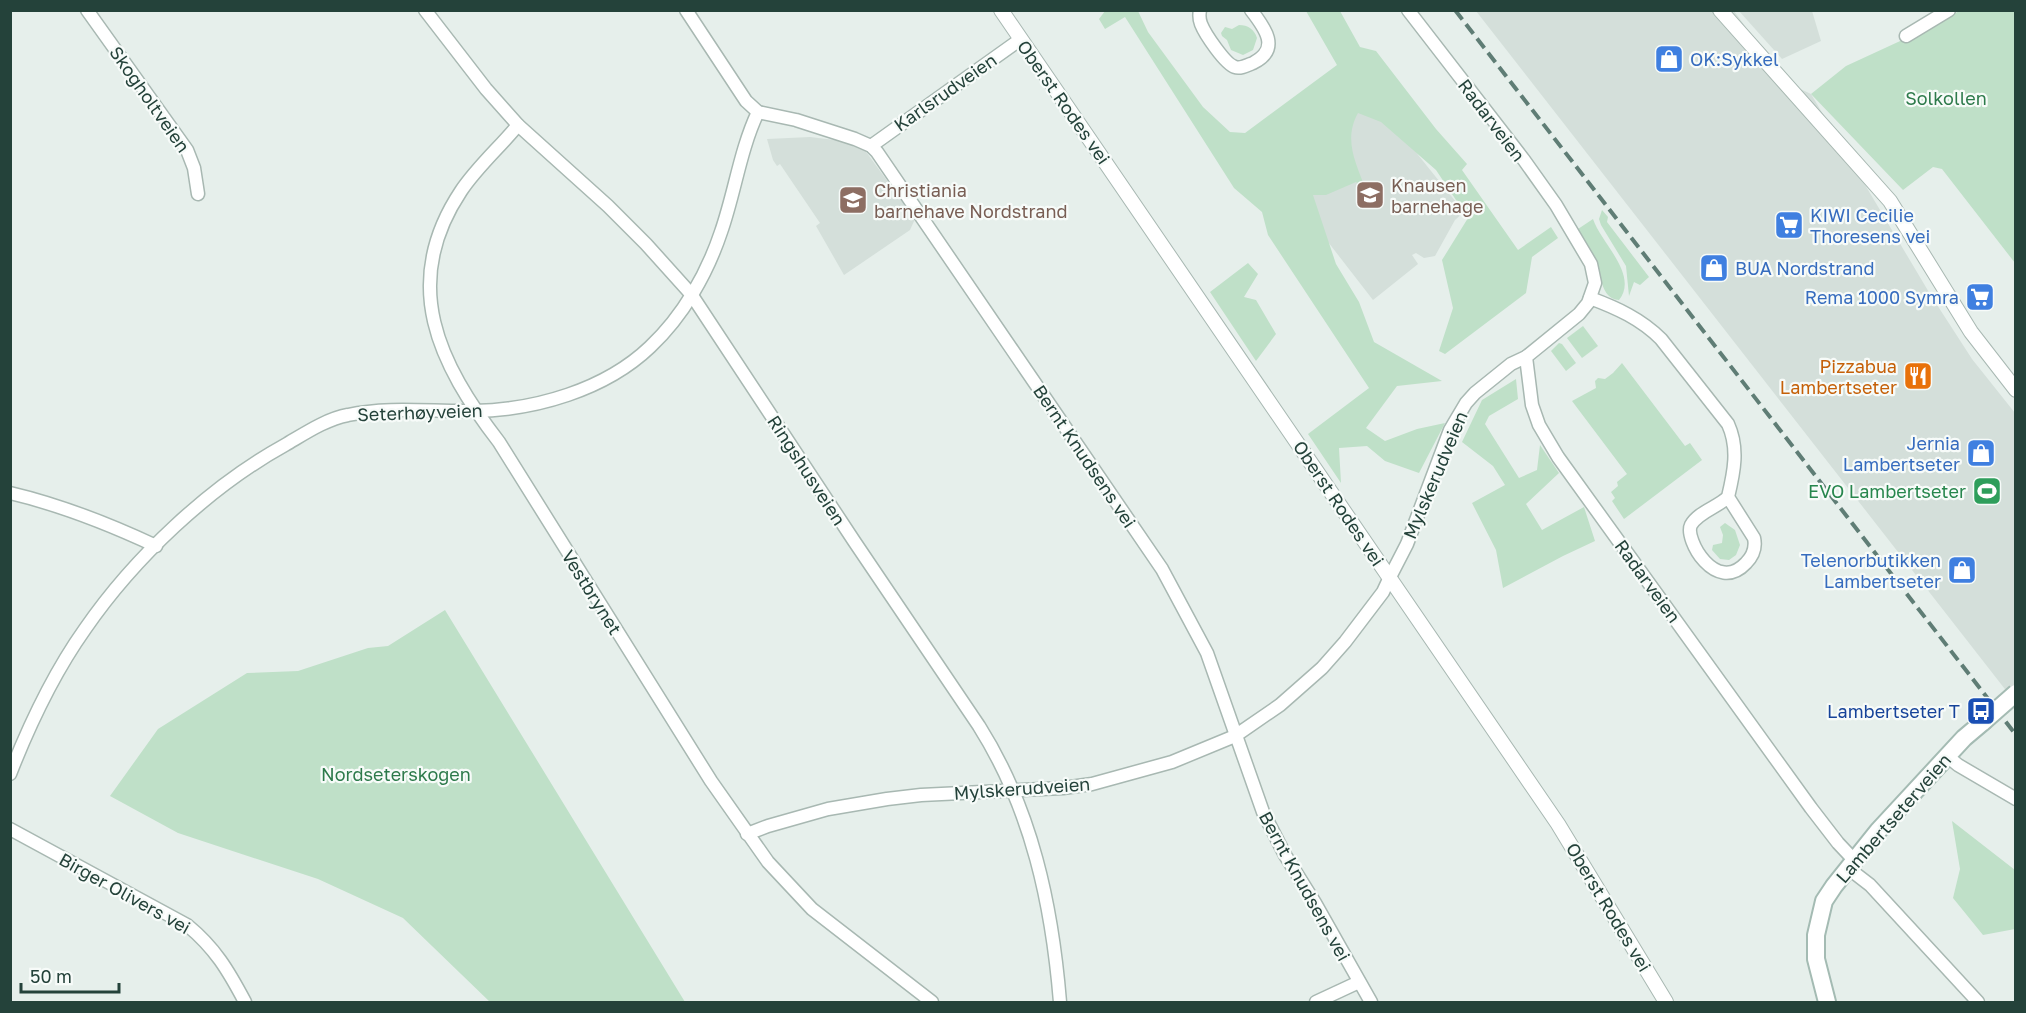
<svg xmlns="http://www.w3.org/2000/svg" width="2026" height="1013" font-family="'Golos Text',sans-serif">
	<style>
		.built { fill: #d4dfda }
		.green { fill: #bfe0c8 }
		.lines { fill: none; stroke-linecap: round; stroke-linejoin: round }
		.minor-casing { stroke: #a8b8b2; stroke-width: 15 }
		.tertiary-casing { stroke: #a8b8b2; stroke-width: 16 }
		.secondary-casing { stroke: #a4bbb3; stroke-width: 20 }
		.minor { stroke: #fff; stroke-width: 12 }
		.tertiary { stroke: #fff; stroke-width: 14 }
		.secondary { stroke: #fff; stroke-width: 16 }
		.rail { stroke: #5f7d75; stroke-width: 4; stroke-dasharray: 12 6; stroke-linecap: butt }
		.secondary-bridge-casing { stroke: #a4bbb3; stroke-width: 20; stroke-linecap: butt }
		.secondary-bridge { stroke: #fff; stroke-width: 16 }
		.labels { text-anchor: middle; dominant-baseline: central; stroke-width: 4.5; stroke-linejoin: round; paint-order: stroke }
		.shop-label { font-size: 18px; fill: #366cbe; stroke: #f7fbf9; text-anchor: start }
		.street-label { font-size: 18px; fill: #24423a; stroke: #f7fbf9 }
		.park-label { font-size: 18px; fill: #2d7a4b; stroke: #f7fbf9 }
		.education-label { font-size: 18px; fill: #785e54; stroke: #f7fbf9; text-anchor: start }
		.food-label { font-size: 18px; fill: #c56008; stroke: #f7fbf9; text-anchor: end }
		.leisure-label { font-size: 18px; fill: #27864d; stroke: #f7fbf9; text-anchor: end }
		.transit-label { font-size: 18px; fill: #164399; stroke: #f7fbf9; text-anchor: end }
	</style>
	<rect width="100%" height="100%" fill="#e6efeb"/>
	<g class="built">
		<path d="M1476 11H1734L1756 41 1796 87 1811 94 1930 294 1972 359 2015 413V702Z"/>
		<path d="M1739 11H1812L1821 41 1782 59Z"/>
		<path d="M1353 74 1464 212 1455 220 1435 256 1424 258 1416 253 1412 255 1418 264 1373 300 1318 229 1298 125Z"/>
		<path d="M810 137 843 141 864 149 915 219 910 230 844 275 816 226 820 223 780 164 777 166 773 160 767 139Z"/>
	</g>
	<g class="green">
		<path d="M1105 11H1138L1148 32 1203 107 1230 132 1245 133 1337 65 1306 11H1340L1360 47 1376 51 1436 129 1467 164 1462 170 1518 250 1551 227 1558 238 1532 257 1526 293 1445 354 1439 351 1453 308 1442 260 1468 218 1436 170 1381 122 1358 113C1343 140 1356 163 1366 190L1356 182 1326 195H1313L1336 264 1359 302 1374 342 1442 381 1397 386 1366 428 1385 441 1417 429 1445 423 1419 473 1385 461 1367 446 1339 448 1341 483 1308 434 1369 388 1268 235 1262 212 1234 188 1125 17 1105 29 1099 19Z"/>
		<path d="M1959 11H2013L2016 13 2015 263 1942 169 1933 167 1903 190 1811 94 1846 66 1937 24Z"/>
		<path d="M1239 25C1248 25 1254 29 1257 38L1253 50 1243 55 1231 50 1227 40 1222 36 1221 33 1225 27 1232 29Z"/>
		<path d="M1602 210 1608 217 1607 222 1649 277 1640 285 1634 282 1629 296 1626 266 1601 225 1599 219Z"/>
		<path d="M1593 219C1601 243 1639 275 1619 300 1600 299 1601 272 1596 260 1591 249 1584 239 1578 229Z"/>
		<path d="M1248 263 1258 274 1244 297 1256 300 1276 334 1256 361 1210 292Z"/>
		<path d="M1583 326 1598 346 1582 358 1567 338Z"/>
		<path d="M1559 343 1562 344 1576 363 1566 371 1551 351Z"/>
		<path d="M1622 363 1685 446 1690 443 1702 460 1624 519 1612 501 1615 498 1611 492 1618 486 1617 482 1627 474 1572 401 1596 388 1595 381 1598 378 1605 379 1613 373Z"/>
		<path d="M1516 379 1518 399 1489 416 1485 424 1519 478 1537 470 1540 445 1559 473 1526 504 1542 530 1584 507 1595 541 1563 556 1503 588 1496 550 1472 503 1505 485 1493 466 1462 442 1482 400Z"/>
		<path d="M1725 523 1735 530 1740 545 1736 555 1729 560 1720 559 1712 550 1713 545 1722 543 1723 535 1720 527Z"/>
		<path d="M445 610 685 1002H490L403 918 318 879 178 833 110 796 158 729 247 673 298 671 368 648 388 646Z"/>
		<path d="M1952 821 2015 870V929L1983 935 1953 898 1960 869Z"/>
	</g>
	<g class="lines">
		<g class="minor-casing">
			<g id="minor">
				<path d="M87 10 187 150 194 168 198 194"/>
				<path d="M425 10 486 89 518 125 608 206 646 244 691 294 854 541 979 726C1032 810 1052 905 1060 1002"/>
				<path d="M686 10 746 101 758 112 796 120 855 139 871 146 877 152 1162 569 1207 653 1263 812 1285 855 1315 903 1371 1002"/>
				<path d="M1200 10C1199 15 1199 19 1201 24 1205 34 1225 64 1235 67 1240 69 1248 65 1253 63 1281 49 1265 28 1251 10"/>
				<path d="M1408 10 1524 160 1556 205 1591 264 1595 283 1588 303 1579 314 1526 357 1532 405 1539 425 1558 457 1811 808 1838 843 1854 860"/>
				<path d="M1906 36 1949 10"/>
				<path d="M518 125C500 147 477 167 461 191 399 284 439 364 499 442L711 781 768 862 812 909 932 1002"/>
				<path d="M871 146 1021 39"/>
				<path d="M1590 298C1617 308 1641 319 1661 339L1728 424C1739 448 1734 472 1728 497 1718 507 1698 512 1691 525 1684 539 1716 595 1746 563 1753 556 1756 547 1754 538L1728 497"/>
				<path d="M10 493C61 505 109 524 156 546"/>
				<path d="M1947 756 1958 765 2016 799"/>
				<path d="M10 774C30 723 53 674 85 629 134 558 209 487 285 445 304 434 326 419 348 415 389 406 433 412 474 411 535 410 605 390 650 347 683 316 707 274 721 232 735 192 740 150 758 112"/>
				<path d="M10 829 187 925C215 948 228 970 245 1002"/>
				<path d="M747 834 768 826 828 809 887 799 921 795 1063 788 1092 784 1172 762 1235 736 1280 705 1322 668 1345 642 1383 592 1390 577 1407 544 1450 430 1466 403 1475 393 1511 364 1526 357"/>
				<path d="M1848 868 1870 885 1978 1002"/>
				<path d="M1316 1002 1359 982"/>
			</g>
		</g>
		<g class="tertiary-casing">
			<g id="tertiary">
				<path d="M1001 10 1558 824 1666 1002"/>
				<path d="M1720 10 1890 201 1971 332 2016 390"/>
			</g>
		</g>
		<g class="secondary-casing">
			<path id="secondary" d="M1827 1002 1816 959V935L1824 901 1834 886 1878 831 1964 738 1983 722"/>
		</g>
		<use href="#minor" class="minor"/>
		<use href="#tertiary" class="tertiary"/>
		<use href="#secondary" class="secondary"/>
		<path class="rail" d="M1455 10 2016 735"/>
		<g class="secondary-bridge-casing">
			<path id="secondary-bridge" d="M1983 722 2016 693"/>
		</g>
		<use href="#secondary-bridge" class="secondary-bridge"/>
	</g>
	<defs>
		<g id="shop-square" transform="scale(1.5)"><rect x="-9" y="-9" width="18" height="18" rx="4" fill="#3f7fe0" stroke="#f7fbf9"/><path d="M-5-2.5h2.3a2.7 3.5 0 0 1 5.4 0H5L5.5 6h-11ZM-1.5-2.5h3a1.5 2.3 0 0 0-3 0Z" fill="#fff"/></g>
		<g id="school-square" transform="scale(1.5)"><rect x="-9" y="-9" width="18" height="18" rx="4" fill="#8d6e63" stroke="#f7fbf9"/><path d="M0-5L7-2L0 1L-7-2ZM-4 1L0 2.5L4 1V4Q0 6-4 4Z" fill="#fff"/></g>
		<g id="supermarket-square" transform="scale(1.5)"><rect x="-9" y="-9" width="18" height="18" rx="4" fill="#3f7fe0" stroke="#f7fbf9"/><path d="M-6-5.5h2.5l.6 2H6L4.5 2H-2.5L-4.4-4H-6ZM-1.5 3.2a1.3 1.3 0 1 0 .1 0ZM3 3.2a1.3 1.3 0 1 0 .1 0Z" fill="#fff"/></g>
		<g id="restaurant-square" transform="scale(1.5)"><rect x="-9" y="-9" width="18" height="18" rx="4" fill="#e8710a" stroke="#f7fbf9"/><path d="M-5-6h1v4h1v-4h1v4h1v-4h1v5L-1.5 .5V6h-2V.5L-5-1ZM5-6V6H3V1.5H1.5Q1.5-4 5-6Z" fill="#fff"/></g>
		<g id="stadium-square" transform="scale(1.5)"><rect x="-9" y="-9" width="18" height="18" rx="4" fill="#2e9e5b" stroke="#f7fbf9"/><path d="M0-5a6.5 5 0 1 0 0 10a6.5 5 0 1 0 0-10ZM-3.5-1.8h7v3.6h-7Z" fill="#fff"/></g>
		<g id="bus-square" transform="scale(1.5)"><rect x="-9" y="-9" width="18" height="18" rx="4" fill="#1a4fb4" stroke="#f7fbf9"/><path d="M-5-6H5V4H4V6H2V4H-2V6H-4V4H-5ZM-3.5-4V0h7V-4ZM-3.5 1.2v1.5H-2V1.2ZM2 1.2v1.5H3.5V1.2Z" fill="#fff"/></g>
	</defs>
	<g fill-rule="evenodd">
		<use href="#shop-square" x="1669" y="59"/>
		<use href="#school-square" x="1370" y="195"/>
		<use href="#school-square" x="853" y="200"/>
		<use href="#supermarket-square" x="1789" y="225"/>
		<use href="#shop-square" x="1714" y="268"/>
		<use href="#supermarket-square" x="1980" y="297"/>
		<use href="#restaurant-square" x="1918" y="376"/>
		<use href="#shop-square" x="1981" y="453"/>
		<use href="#stadium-square" x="1987" y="491"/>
		<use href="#shop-square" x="1962" y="570"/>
		<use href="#bus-square" x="1981" y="711"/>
	</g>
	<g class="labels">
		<g class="shop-label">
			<text x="1690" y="59">OK:Sykkel</text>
			<text x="1810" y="215">KIWI Cecilie<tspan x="1810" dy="21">Thoresens vei</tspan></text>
			<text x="1735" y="268">BUA Nordstrand</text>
			<text x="1959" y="297" text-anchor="end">Rema 1000 Symra</text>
			<text x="1960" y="443" text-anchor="end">Jernia<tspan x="1960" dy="21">Lambertseter</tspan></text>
			<text x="1941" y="560" text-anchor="end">Telenorbutikken<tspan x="1941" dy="21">Lambertseter</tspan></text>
		</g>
		<g class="street-label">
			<text transform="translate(945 92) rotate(-35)">Karlsrudveien</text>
			<text transform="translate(150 99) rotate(55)">Skogholtveien</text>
			<text transform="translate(1064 102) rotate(55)">Oberst Rodes vei</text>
			<text transform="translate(1492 120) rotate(53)">Radarveien</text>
			<text transform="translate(420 412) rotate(-2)">Seterhøyveien</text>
			<text transform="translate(1085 456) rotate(56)">Bernt Knudsens vei</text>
			<text transform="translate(807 470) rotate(57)">Ringshusveien</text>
			<text transform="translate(1435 475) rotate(-67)">Mylskerudveien</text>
			<text transform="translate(1339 503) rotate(56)">Oberst Rodes vei</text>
			<text transform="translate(1648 581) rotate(54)">Radarveien</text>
			<text transform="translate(592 592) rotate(58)">Vestbrynet</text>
			<text transform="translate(1022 788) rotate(-4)">Mylskerudveien</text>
			<text transform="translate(1893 818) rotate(-49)">Lambertseterveien</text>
			<text transform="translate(1305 886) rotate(61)">Bernt Knudsens vei</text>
			<text transform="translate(125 893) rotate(29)">Birger Olivers vei</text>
			<text transform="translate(1609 907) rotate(59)">Oberst Rodes vei</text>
		</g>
		<g class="park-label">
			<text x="1946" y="98">Solkollen</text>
			<text x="396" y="774">Nordseterskogen</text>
		</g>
		<g class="education-label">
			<text x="1391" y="185">Knausen<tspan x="1391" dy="21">barnehage</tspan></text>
			<text x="874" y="190">Christiania<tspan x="874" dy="21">barnehave Nordstrand</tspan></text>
		</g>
		<g class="food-label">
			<text x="1897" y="366">Pizzabua<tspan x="1897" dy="21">Lambertseter</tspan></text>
		</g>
		<g class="leisure-label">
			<text x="1966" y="491">EVO Lambertseter</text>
		</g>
		<g class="transit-label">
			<text x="1960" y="711">Lambertseter T</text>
		</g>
	</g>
	<rect width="2026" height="1013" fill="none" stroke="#24423a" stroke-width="24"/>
	<path d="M21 983v9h98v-9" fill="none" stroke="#24423a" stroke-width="3"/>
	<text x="30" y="983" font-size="18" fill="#24423a" stroke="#f7fbf9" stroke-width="4.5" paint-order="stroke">50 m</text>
</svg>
